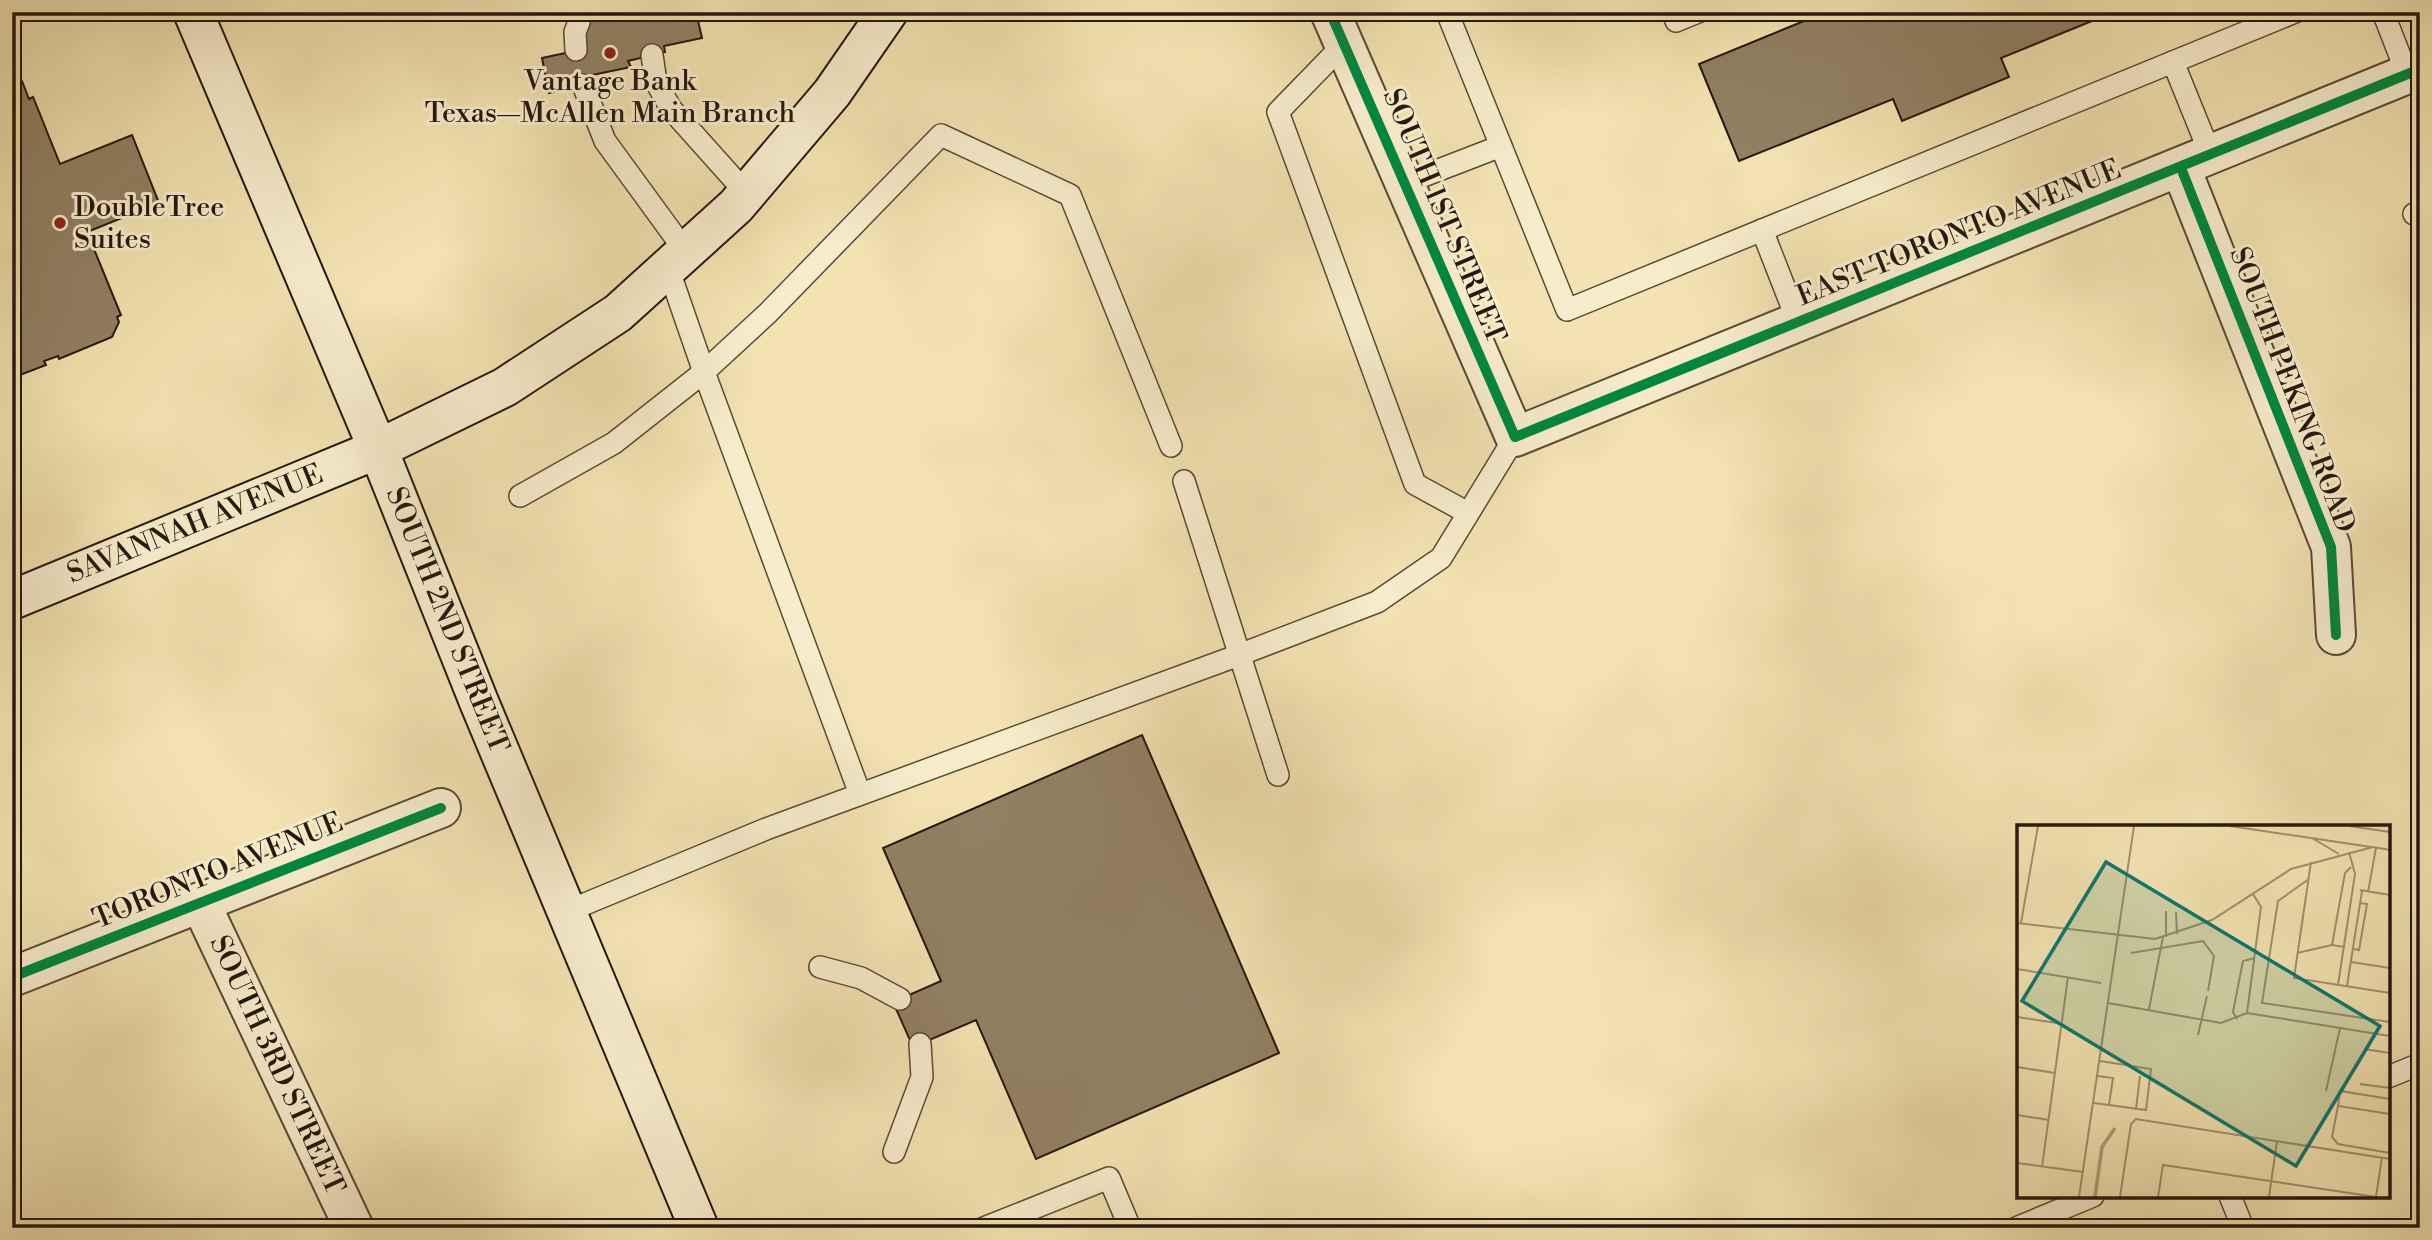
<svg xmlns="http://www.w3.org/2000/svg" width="2432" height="1240" font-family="'Libre Bodoni',serif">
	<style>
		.building { fill: #908164; stroke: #25170f; stroke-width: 2 }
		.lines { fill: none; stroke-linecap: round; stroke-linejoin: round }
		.service-casing { stroke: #584a38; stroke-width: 24 }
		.minor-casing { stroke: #584a38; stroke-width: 42 }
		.secondary-casing { stroke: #25170f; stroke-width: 42 }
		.service { stroke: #f7edcd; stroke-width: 21 }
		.minor { stroke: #f7edcd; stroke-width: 38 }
		.secondary { stroke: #f7edcd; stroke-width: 38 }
		.cycleway-casing { stroke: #f7edcd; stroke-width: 15 }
		.cycleway { stroke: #00873e; stroke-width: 10 }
		.poi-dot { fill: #8f2418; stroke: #f7edcd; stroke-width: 2.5 }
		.labels { text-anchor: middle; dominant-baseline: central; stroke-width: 6; stroke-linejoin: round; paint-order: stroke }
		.poi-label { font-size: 28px; fill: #25170f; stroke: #f7edcd }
		.street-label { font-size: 28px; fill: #25170f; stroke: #f7edcd }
		.inset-river { fill: none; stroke: #ad9e7b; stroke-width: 3.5 }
		.inset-road { fill: none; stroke: #a19171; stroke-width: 2 }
		.view { fill: #0f766e; fill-opacity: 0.15; stroke: #0f766e; stroke-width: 3.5 }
		.inset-edge { fill: none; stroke: #25170f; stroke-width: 3.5 }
	</style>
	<rect width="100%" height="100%" fill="#f3e3b2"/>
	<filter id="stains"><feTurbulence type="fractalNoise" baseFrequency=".00286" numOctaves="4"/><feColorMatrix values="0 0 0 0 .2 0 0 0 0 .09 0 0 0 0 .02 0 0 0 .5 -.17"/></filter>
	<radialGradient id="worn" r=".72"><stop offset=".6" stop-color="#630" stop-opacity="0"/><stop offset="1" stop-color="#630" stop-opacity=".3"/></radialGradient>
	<g class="building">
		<path d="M577 12H696L702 38 664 46 665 52 628 61 631 67 592 75 594 82 549 93 542 58 584 49Z"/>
		<path d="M1826 12H2114L2001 58 2009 77 1902 121 1893 99 1739 161 1699 64Z"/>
		<path d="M12 78 22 81 29 99 33 97 60 164 132 135 159 203 87 232 121 315 117 317 119 322 112 337 59 359 58 356 44 361 46 365 12 378Z"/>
		<path d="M1142 735 1279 1053 1036 1159 976 1020 913 1047 893 1002 941 981 883 848Z"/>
	</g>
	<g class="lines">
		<g class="service-casing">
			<g id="service">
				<path d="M1447 12 1567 310 2295 12"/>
				<path d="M1673 12 1676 21 1698 12"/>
				<path d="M2383 12 2407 74"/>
				<path d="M1344 44 1278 112 1415 484 1468 513"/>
				<path d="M576 50 575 32 579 22"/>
				<path d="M652 55 656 82 671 109 747 194"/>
				<path d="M2173 62 2211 156"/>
				<path d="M583 85 605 141 686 252"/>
				<path d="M1405 183 1501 146"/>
				<path d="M2414 214 2420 212"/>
				<path d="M1762 230 1798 322"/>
				<path d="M668 268 704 372 860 794"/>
				<path d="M1184 481 1278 775"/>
				<path d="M520 496 614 443 704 372 768 313 941 135 1070 195 1171 446"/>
				<path d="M568 911 766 829 1239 655 1377 602 1441 558 1515 437"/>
				<path d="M820 967 861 978 900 999"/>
				<path d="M2388 1077 2420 1064"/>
				<path d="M894 1152 922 1077 920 1044"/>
				<path d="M2230 1196 2243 1228"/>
				<path d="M984 1228 1109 1178 1130 1228"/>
				<path d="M2016 1228 2093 1196"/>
			</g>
		</g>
		<g class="minor-casing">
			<g id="minor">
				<path d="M1330 12 1515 437 2420 69"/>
				<path d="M2181 168 2331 547 2336 635"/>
				<path d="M200 902 354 1228"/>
				<path d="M12 977 441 808"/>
			</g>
		</g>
		<g class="secondary-casing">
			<g id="secondary">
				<path d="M193 12 378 449 479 702 699 1228"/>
				<path d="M12 600 378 449 505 387 618 313 736 206 832 93 888 12"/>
			</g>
		</g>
		<use href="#service" class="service"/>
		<use href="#minor" class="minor"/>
		<use href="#secondary" class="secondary"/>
		<g class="cycleway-casing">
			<g id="cycleway">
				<path d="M1330 12 1515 437 2420 69"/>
				<path d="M2181 168 2331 547 2336 635"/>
				<path d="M12 977 441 808"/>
			</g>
		</g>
		<use href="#cycleway" class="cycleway"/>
	</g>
	<g class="poi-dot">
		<circle cx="610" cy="53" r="7"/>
		<circle cx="60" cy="223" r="7"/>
	</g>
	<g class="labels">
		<g class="poi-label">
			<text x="610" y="81">Vantage Bank<tspan x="610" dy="32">Texas—McAllen Main Branch</tspan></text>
			<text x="74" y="207" text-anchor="start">DoubleTree<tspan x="74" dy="32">Suites</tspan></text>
		</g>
		<g class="street-label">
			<text transform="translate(1444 216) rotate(67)">SOUTH 1ST STREET</text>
			<text transform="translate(1959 233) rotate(-22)">EAST TORONTO AVENUE</text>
			<text transform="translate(2292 390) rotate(69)">SOUTH PEKING ROAD</text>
			<text transform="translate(195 524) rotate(-22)">SAVANNAH AVENUE</text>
			<text transform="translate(447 620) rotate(68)">SOUTH 2ND STREET</text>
			<text transform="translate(218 871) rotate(-22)">TORONTO AVENUE</text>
			<text transform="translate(277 1065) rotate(65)">SOUTH 3RD STREET</text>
		</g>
	</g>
	<g transform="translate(2017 825)">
		<rect width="373" height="373" fill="#f3e3b2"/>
		<path class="inset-river" d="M78 372 85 322 98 303"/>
		<path class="inset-road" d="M213 1 354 22M332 1 373 7M295 13 322 29M294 37 277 153 373 168M292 54 261 76 245 178 373 197M343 65 373 70M351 67 359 23M149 86V112M159 87 160 109M0 98 138 114 195 95 274 44 356 22 373 25M4 98 21 1M327 122 315 120 328 48 334 42M336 124 342 125 350 79 343 78M114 128 186 116 197 131 191 166M280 128 315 120M334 137 373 143M0 144 84 158M321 160 338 49 332 27M330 161 345 66M91 178 204 198 230 188M132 184 146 112M230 188 373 211M230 188 244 82 236 69M0 192 46 199M220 194 216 187 226 136 238 133M181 210 190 171M347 224 373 228M0 242 38 248M81 251 96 253 92 280M343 259 373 263M309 266 323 203M373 274 323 266 321 281 373 289M77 278 129 285 134 244 83 236M321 281 315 312 321 319 373 328M119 284 123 251M0 290 32 295M0 338 66 347M25 342 51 152M62 372 117 1M103 372 114 299 119 294 373 334M141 372 146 340 359 372M252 372 260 316M359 372 365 332"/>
		<path class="view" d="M89 37 363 201 279 341 5 176Z"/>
		<rect width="373" height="373" class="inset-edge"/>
	</g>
	<rect width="2432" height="1240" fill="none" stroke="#f3e3b2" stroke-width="42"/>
	<rect x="14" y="14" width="2404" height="1212" fill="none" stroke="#25170f" stroke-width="3.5"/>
	<rect x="21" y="21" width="2390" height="1198" fill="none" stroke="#25170f" stroke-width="2"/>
	<rect width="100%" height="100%" filter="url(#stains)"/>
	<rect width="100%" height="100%" fill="url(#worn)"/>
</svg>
